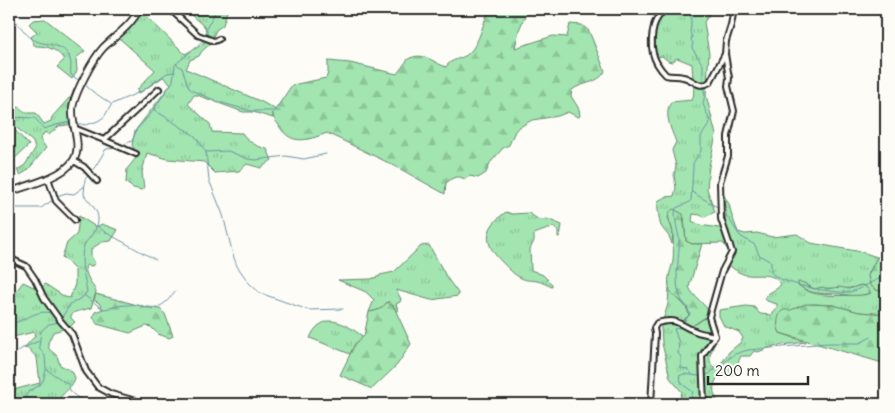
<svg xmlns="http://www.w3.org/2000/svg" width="895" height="413" font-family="Delius,sans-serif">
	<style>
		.grass { fill: url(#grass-tufts); stroke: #66886e; fill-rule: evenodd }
		.forest { fill: url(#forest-firs); stroke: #66886e }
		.wetland { fill: url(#wetland-marsh); stroke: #66886e }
		.pitch { fill: #a2e5b0; stroke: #66886e }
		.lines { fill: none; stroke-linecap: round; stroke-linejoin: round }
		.stream { stroke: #6b93a5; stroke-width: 1 }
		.street-casing { stroke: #2b2b2b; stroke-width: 8 }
		.secondary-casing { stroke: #2b2b2b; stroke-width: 9 }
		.street { stroke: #fdfcf7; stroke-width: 4 }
		.secondary { stroke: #fdfcf7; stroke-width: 5.5 }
	</style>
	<defs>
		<pattern id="grass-tufts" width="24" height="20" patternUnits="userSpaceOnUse" patternTransform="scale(1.25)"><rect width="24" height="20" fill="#a2e5b0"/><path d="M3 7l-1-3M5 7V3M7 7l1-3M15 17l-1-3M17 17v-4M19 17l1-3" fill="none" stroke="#8cc598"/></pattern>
		<pattern id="forest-firs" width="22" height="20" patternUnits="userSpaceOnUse" patternTransform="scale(1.25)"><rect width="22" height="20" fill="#a2e5b0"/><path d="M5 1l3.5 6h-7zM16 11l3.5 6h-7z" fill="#8cc598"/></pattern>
		<pattern id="wetland-marsh" width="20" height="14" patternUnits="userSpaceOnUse" patternTransform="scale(1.25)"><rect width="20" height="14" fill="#a2e5b0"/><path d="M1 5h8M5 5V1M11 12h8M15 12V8" fill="none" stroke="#8cc598"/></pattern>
	</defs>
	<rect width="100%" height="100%" fill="#fdfcf7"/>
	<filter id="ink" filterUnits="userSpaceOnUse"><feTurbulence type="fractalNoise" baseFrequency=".02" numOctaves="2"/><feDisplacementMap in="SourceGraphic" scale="10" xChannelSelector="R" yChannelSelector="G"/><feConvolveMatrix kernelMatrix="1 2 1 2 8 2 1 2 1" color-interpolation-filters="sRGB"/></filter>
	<g filter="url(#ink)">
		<g class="grass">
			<path d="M187 9H233L227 11 223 25 216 30 209 45 202 51 199 56 190 60 186 69 262 102 276 110 273 113V118L253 112H243L197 95H194L188 104 210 124 212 132 242 133C249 142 255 146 267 149L272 160 261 168 247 164 239 171 215 173 204 162 168 159 147 153 142 172 144 189 142 190 133 188 126 183 127 169 136 158V153L132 145 135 131 171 84 163 77 138 94 137 90 155 70 119 38 130 27 141 11 185 54C198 46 209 46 205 27L192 16Z"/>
			<path d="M656 9H713L704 22 709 54 706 95 716 135 709 166 707 189 715 212 704 217 700 215 693 214 692 221 700 225 725 229 726 211 722 192 729 204 732 216 738 232 745 234 757 233 772 237 797 234 811 243 862 252 877 257 868 275 876 290 886 292V314L859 312 833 305 813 304 801 306 779 317 778 326 780 333 806 342 774 346 758 352 754 351 750 356H741C733 371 742 375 718 377 711 387 713 396 720 404H678L682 392 670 378 662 343 661 327 668 304 669 288C674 299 686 301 689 315L684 320 696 324 708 316C710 322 715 331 715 338 715 350 704 357 714 368L723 361 729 352 741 342 743 338 739 332 724 326 719 316V310L746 306 754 307 760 314 772 315 777 307V304L767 301 765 298C768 291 777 291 781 284 772 270 756 278 743 274 737 272 733 268 728 265L732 256 723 243 692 244 686 241 684 218 668 217 673 232 672 244C669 234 666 234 661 226 659 221 657 205 658 201L665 197 674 196 676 188 674 175 676 166 672 150 676 142C672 131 663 115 671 102L692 100C696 93 692 74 692 64L677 58 672 62 668 61 662 56 657 57 654 55 655 43 652 24ZM804 283 814 289C830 286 846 292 861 285L869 290V294C852 295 817 299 802 288Z"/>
			<path d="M45 19 85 51 76 58 77 71 72 79 57 67 64 60C58 49 47 46 36 46L33 44 31 37 37 32 29 24 33 20Z"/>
			<path d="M69 98 72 99 74 124 59 126 49 135 45 132 40 139 46 148 27 171 20 175 17 170 25 165 35 149 33 142 9 121V101L27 113H36L44 124 51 121 52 117Z"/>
			<path d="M506 212 512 214 529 213 539 220 547 219 562 225 560 237H558V231L553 227 534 234V241L530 249 531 270 543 275 552 284V287C547 285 542 282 537 281 532 280 527 281 521 278 514 275 509 269 503 263 483 244 483 228 506 212Z"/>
			<path d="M79 216 96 227 102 224 118 230 111 241 102 242 91 249V256L95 263 92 266 86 265C84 276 92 282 96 292L91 308 75 312 71 315V318L75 322 70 327 53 332 48 343 49 349 57 356 60 365 72 371 75 378C72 390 60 393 57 404H9V391L40 383 37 358 29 349 24 348 35 336 34 332 9 338V293L17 290 23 282 38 289H40L45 284 65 297 70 298 75 284V270L62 257 67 243 77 234Z"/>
			<path d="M429 245 447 278 458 293V296L431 300 396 290 401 299 400 302 396 304 398 309 397 313 394 307 390 302H387C383 309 377 311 369 312L374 300 366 292 338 280 371 279 380 276V275L394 272 421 246Z"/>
			<path d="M328 321C342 320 353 330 364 337L355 344 350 354 310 338C314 329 318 324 328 321Z"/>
		</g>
		<g class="forest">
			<path d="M489 9H528L519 30 515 48 553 36 567 37 570 24 582 25 589 31 605 71C599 84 582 82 572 90L571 96 579 109 580 116 578 117 568 112 558 116 532 120 518 128 515 131 509 145 503 148 490 163 486 173 478 178 470 176 465 179C456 175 454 177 446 183L445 194 395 166 327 133C306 141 290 146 278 124 275 120 273 119 273 113L292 85 326 78 328 73V61L350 63 397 74 408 59C424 51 432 62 446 67 451 58 462 60 469 53 479 44 484 21 489 9Z"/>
			<path d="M673 209 683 214 686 241 692 244H702L689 287C693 297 706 304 710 314L692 326 682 323 689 315C688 312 689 309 687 307 683 300 670 297 669 287 667 278 671 270 673 261 674 252 673 242 673 234 673 224 663 216 673 209Z"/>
			<path d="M877 257 886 258V292L876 290 870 285 868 275Z"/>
			<path d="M96 294 149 308 160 309 165 314 173 336 169 338 158 334 151 327 146 326 130 333 97 324 93 316 95 312 103 309 99 303 94 300Z"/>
			<path d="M387 302 394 307 411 344 397 365 372 389 340 375 355 344 364 336 369 312C377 311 382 309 387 302Z"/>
			<path d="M805 304 833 305 859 312 886 314V364L780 333C776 326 777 315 783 310H791Z"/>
		</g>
		<path class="wetland" d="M798 282 804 283 814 289 823 287 826 289 840 287 849 289 861 285 865 286 871 293C861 296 850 296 840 294 823 293 813 296 798 285Z"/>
		<path class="pitch" d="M9 124 29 145 9 164Z"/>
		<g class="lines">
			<g class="stream">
				<path d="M691 9V26L690 32 692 37 691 40 693 43 692 48 703 65V83"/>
				<path d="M9 16C20 23 22 31 31 38 42 47 65 41 70 59 72 64 70 70 71 75L80 81"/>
				<path d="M207 36V27L217 9"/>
				<path d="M176 64 182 68 189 88 193 91 219 102 251 111H280"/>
				<path d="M176 64 205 39"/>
				<path d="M85 85 92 91 111 104"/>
				<path d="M153 109 195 136 206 152 209 180 223 215 233 255 237 266 249 283 260 293 308 310 343 309"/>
				<path d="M9 117 35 118 44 129 56 125 70 122"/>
				<path d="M76 123 86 125 98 121 104 117 112 104 142 91 167 73 175 72"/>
				<path d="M122 145 132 141 137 129 150 115 173 81 175 65"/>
				<path d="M206 152 228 151 248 159 256 160 286 156 304 159 326 154"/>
				<path d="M91 172C97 165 101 157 106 149L118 148"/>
				<path d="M692 192 717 207"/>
				<path d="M57 196 66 193 74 194 85 186"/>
				<path d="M9 208H41L53 200"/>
				<path d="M723 212 727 216 740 236 755 245 759 255 771 262V272C778 284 836 294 850 292 863 289 873 279 886 277"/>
				<path d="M97 226 105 232 156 260"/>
				<path d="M85 296 103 309C110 309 118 305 126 305 150 303 157 318 175 291"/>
				<path d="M61 319 70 304 83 297 87 292C85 278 80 264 83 249 84 243 88 240 91 236 105 217 96 210 84 195L85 179 89 175"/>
				<path d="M683 323 690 314C687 306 681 302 679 294 674 276 680 257 679 239 678 229 673 217 676 208L688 203 691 200 693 168V163L701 151V136L709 125 710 121 703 104 705 94 703 87"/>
				<path d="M9 324C24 323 41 304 55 316"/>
				<path d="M683 327 674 329 679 343 678 353 681 357V368L687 369 692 374"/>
				<path d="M9 359 21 349 39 341"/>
				<path d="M47 370 68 384C70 398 84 400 95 404"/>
				<path d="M704 376 709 374 735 354 748 350 828 343H860L871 337"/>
				<path d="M22 404 28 392 40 385 43 381 46 370 45 356 39 347 41 331 49 324 59 322"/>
				<path d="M683 404 690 400 693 392 682 384 679 376 684 374 699 376"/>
			</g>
			<g class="street-casing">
				<g id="street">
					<path d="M170 9 198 35 214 41 219 39"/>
					<path d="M664 9C661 14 655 20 654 26 649 46 652 61 666 75 672 77 677 75 683 77 694 79 698 90 710 82L725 54"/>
					<path d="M74 128 104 140 159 89"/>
					<path d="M104 140 136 154"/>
					<path d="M74 161 84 167 97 181"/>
					<path d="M48 178 56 201 75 220"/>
					<path d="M9 254 13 260 26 266 35 279 44 298 59 319 72 334 86 371 98 387 111 394 136 401 141 404"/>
					<path d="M651 404 655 334 654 328 657 323C679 317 678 325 695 331 701 334 709 334 715 336"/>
					<path d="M704 404 702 356 715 336 709 317 722 271 732 252 721 219 720 182 728 156V136L734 111 728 86 729 78 725 54 726 41 731 25 734 9"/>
				</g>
			</g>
			<g class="secondary-casing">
				<path id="secondary" d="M9 192C26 186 63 177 73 161 84 145 69 122 73 105 76 91 93 59 103 48 115 36 132 25 139 9"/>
			</g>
			<use href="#street" class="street"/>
			<use href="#secondary" class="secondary"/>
		</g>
	</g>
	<rect width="895" height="413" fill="none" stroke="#fdfcf7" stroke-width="30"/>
	<rect x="15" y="15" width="865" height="383" fill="none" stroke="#2b2b2b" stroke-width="2" filter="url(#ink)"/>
	<path d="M708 376v8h100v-8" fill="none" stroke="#2b2b2b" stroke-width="2.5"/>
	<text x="715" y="376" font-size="15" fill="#2b2b2b" stroke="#fdfcf7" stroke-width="4" paint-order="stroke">200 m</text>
</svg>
